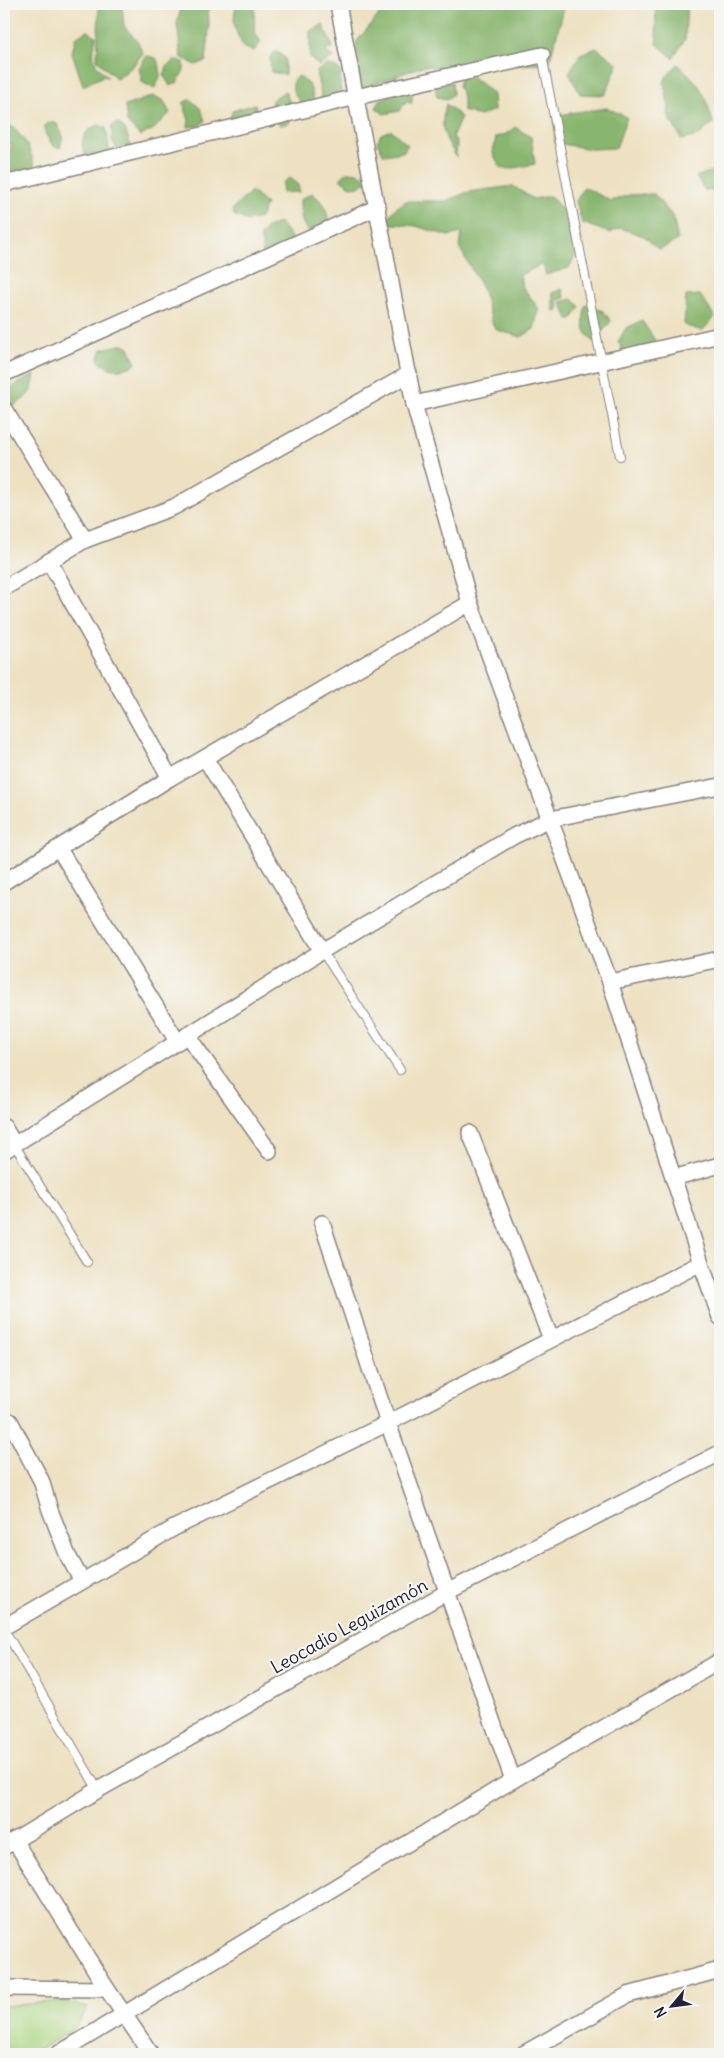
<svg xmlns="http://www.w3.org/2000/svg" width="724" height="2058" font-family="Delius,sans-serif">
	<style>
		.green { fill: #abd580; stroke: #667c5e }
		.forest { fill: #88b66e; stroke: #556c54 }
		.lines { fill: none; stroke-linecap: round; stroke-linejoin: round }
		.service-casing { stroke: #88827e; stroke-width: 10 }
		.minor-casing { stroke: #88827e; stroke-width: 18 }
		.service { stroke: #fff; stroke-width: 8 }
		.minor { stroke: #fff; stroke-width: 15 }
		.labels { text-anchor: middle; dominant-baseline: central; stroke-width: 4.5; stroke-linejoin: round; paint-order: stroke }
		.street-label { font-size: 18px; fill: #22223b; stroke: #f6f6f2 }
	</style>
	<rect width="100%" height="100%" fill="#f6f6f2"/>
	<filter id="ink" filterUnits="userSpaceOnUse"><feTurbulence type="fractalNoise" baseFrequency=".02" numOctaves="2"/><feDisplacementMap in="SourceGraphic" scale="10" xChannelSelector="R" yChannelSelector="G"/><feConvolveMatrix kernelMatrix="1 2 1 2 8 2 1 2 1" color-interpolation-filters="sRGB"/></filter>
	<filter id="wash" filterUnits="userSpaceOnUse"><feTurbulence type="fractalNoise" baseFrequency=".0096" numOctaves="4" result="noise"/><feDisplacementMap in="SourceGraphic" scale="20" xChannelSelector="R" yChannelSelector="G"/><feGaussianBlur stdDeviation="1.12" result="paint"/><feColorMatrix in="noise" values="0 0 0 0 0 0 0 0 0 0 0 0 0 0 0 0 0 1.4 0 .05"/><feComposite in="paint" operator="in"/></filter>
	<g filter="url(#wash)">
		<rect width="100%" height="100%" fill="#ede1c1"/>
		<path class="green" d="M62 2001 88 2007 74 2029 32 2054H4V2006Z"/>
		<g class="forest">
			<path d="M99 4H122L124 26 138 42 143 53 133 66 117 79 97 60Z"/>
			<path d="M182 4H207C211 22 208 42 206 61L196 65 181 57 177 24Z"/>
			<path d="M237 4H255L254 31 261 42 254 51 244 48C235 30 231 24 237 4Z"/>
			<path d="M388 4H561L565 5 549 63 469 69 423 66 350 93 357 41Z"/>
			<path d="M655 4H687L685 39 673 58 657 44Z"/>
			<path d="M323 25 333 47 325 51 333 57 319 66 310 58V31Z"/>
			<path d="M87 30 96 36C92 57 91 62 108 77L103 76 83 86 72 52 76 38Z"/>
			<path d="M597 48 618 64 605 95 580 94 569 73 580 54Z"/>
			<path d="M276 51 285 58V75L271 72 270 57Z"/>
			<path d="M146 56 156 58C163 71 161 78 154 89L142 82 139 68Z"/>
			<path d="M175 60 184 62V70L177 83 170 86 164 76 167 66Z"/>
			<path d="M328 64 340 70 341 99H322L316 72Z"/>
			<path d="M678 64C702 87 704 90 713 123L698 136 682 140 668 115 669 108 664 83 666 77Z"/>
			<path d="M461 75 473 77 493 94 494 110 480 116 463 111V97L458 86Z"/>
			<path d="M299 76 310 86 314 101 304 108 293 91V80Z"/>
			<path d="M452 82 453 94 447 99 437 97 435 86Z"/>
			<path d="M406 90 412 93V103L405 102 400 111 384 114 376 108 380 100Z"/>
			<path d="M285 91 294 112 289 123 281 125 271 118 272 100Z"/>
			<path d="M153 96 163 100 170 113 154 129 140 136 127 122 125 106Z"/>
			<path d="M190 99 201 109 205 121 199 126 188 127 189 120 183 103Z"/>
			<path d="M255 104 258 114 240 120 231 116 232 111Z"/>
			<path d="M446 104 461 117 453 136 457 143 456 157C444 134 439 131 446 104Z"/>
			<path d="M607 108 627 117 616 148 592 149 555 143V117C572 111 589 111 607 108Z"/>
			<path d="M4 120C27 138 30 148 37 175L4 182V161L12 144 4 142Z"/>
			<path d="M50 122 57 124 63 136 60 148 53 146 45 133V126Z"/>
			<path d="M118 123 125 129 133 152 119 153 112 140V126Z"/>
			<path d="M98 125 106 128 110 153 89 164C81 148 77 133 98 125Z"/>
			<path d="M515 127 531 137 535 164 508 169 500 167 493 153 496 137 506 134Z"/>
			<path d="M391 130 408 145 403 152 384 155 377 142 381 134Z"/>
			<path d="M720 168V192L705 190 696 177Z"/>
			<path d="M347 172 360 173 369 181 359 186 352 187 340 179Z"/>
			<path d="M290 178 297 183 300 192 282 193 283 182Z"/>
			<path d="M513 186 533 199 550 196 561 208 579 247 569 268 546 275 543 264 520 275 522 286 539 309 534 329 521 337 497 330 493 325 482 288 459 247 462 233 448 236 416 226 384 223 395 209 406 201H446L468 192Z"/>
			<path d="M584 187 611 201 629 195 654 194 673 217 678 240 659 250 644 236 620 228 610 233 582 223 576 201Z"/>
			<path d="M251 191 266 204 260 218 248 221 234 215 233 209Z"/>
			<path d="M312 193 324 204 329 221 310 233C300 223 300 214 300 200Z"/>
			<path d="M280 222 292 239V257L278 259 263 254 260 235 267 228Z"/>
			<path d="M562 289 565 298 557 300 559 305 557 312 554 311 552 293Z"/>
			<path d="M700 295 715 317 702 331 684 325 686 296Z"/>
			<path d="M573 299 580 307 572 319H568L561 302Z"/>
			<path d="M586 305 603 311 611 321 594 342C582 332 582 320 586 305Z"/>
			<path d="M642 321 655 340 650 354 629 361 618 342 626 328Z"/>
			<path d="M124 344 129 347 136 364C121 371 109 372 98 360L102 349Z"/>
			<path d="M35 375C32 393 29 397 13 406L4 402C6 386 23 381 35 375Z"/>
		</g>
	</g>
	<g filter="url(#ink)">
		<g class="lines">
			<g class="service-casing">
				<g id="service">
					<path d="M542 55 620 456"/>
					<path d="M322 951 400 1070"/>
					<path d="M14 1144 87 1262"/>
					<path d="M4 1629 98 1790"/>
				</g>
			</g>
			<g class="minor-casing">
				<g id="minor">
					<path d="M338 4 414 404 470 603 610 982 701 1263 720 1317"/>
					<path d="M4 184 356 97 542 55"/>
					<path d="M4 374 378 207"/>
					<path d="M414 404 720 335"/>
					<path d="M4 409 85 540"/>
					<path d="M49 561 170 778"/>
					<path d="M4 588 85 540 174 507 409 374"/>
					<path d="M205 758 322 951"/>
					<path d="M59 849 177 1041"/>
					<path d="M4 882 170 778 470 603"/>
					<path d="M610 982 720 959"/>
					<path d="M187 1035 269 1151"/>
					<path d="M4 1127 14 1144"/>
					<path d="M470 1133 551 1339"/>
					<path d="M4 1151 322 951 514 836 550 819 720 786"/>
					<path d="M673 1178 720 1165"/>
					<path d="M322 1223 388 1423 513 1780"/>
					<path d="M10 1421 41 1480 50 1510 68 1556 82 1581"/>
					<path d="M4 1627 174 1528 388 1423 701 1263"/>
					<path d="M14 1840 107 1989 151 2054"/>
					<path d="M4 1847 98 1790 447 1592 720 1453"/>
					<path d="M4 1988 107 1989"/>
					<path d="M58 2054 513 1780 720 1661"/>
					<path d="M523 2054 628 1995 720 1970"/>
				</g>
			</g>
			<use href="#service" class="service"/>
			<use href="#minor" class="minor"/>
		</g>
	</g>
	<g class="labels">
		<g class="street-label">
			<text transform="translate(349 1626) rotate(-29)">Leocadio Leguizamón</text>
		</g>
	</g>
	<rect width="724" height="2058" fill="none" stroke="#f6f6f2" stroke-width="20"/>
	<g transform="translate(672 2006) rotate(241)" stroke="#f6f6f2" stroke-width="4" paint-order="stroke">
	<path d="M0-4L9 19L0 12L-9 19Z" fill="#22223b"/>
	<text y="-8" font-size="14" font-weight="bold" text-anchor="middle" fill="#22223b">N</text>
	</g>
</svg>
